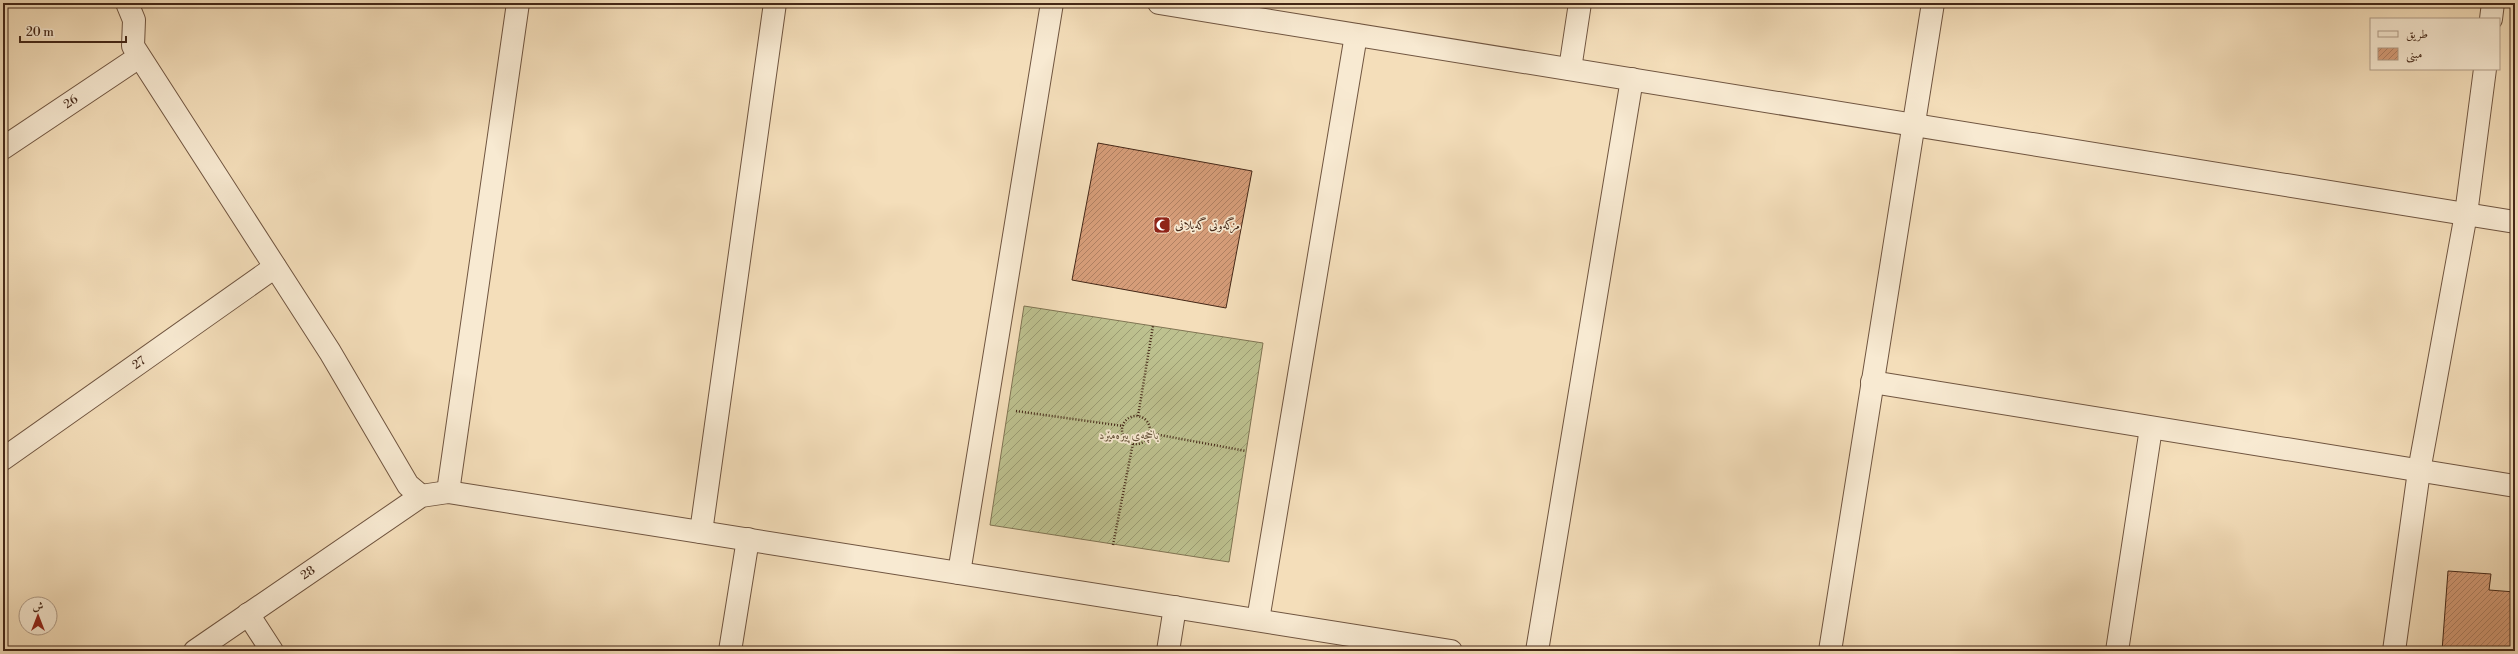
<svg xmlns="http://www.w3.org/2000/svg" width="2518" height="654" font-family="'Libre Bodoni',Amiri,serif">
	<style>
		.garden { fill: url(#garden-furrows); stroke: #807453 }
		.building { fill: url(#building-hatch); stroke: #442717 }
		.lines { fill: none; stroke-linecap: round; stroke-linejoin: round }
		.minor-casing { stroke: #705540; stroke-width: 24 }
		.path { stroke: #442717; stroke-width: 2.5; stroke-dasharray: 1 2; stroke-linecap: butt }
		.minor { stroke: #f8ead2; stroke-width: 22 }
		.labels { text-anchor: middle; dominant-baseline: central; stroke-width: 3.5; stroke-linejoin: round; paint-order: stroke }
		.street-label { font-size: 12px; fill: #442717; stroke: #f8ead2 }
		.poi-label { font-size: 12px; fill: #442717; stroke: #f8ead2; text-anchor: start }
		.park-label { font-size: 12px; font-style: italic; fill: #624e35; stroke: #f8ead2 }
	</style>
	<defs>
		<pattern id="garden-furrows" width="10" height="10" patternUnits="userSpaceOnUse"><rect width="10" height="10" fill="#bdc18f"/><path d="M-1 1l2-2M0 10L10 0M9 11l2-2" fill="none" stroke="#9b9d74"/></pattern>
		<pattern id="building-hatch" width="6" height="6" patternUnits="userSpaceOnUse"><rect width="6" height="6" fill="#d69d79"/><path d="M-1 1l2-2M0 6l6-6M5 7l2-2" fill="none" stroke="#af8062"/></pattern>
	</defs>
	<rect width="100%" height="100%" fill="#f4deba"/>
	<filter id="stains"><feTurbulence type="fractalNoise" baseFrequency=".005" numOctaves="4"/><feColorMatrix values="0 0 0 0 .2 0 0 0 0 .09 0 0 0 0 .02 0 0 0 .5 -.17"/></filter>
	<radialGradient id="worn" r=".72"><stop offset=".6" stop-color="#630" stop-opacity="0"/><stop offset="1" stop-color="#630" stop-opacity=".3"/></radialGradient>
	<path class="garden" d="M1024 306 1263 343 1229 562 990 525Z"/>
	<g class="building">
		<path d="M1098 143 1252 171 1226 308 1072 280Z"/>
		<path d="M2448 571 2491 574 2489 590 2515 592V651H2442Z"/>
	</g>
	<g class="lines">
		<g class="minor-casing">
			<g id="minor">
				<path d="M127 3 134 20 133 46 330 352 408 485 421 496"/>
				<path d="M1159 3 2515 222"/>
				<path d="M2491 19 2493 3"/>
				<path d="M1570 69 1580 3"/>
				<path d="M3 148 139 57"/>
				<path d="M1872 382 2515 486"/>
				<path d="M3 459 275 267"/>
				<path d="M448 492 518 3"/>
				<path d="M701 532 775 3"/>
				<path d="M959 573 1052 3"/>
				<path d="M248 614 272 651"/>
				<path d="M1258 620 1356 35"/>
				<path d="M195 651 421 496 448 492 1451 651"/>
				<path d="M730 651 748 539"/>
				<path d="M1168 651 1175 607"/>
				<path d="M1537 651 1632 79"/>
				<path d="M1830 651 1933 3"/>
				<path d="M2117 651 2151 428"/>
				<path d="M2394 651 2419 471 2466 214 2485 69"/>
			</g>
		</g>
		<g class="path">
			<path d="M1016 411 1123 426"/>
			<path d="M1138 416 1153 326"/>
			<circle cx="1136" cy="430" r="14"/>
			<path d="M1149 433 1246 451"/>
			<path d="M1113 545 1133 443"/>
		</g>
		<use href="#minor" class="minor"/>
	</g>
	<defs>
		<g id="mosque-square" transform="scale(0.9)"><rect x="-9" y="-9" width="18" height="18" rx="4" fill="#8f2418" stroke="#f8ead2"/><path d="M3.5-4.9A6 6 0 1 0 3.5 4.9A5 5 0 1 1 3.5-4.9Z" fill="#fff"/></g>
	</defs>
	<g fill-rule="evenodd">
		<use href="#mosque-square" x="1162" y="225"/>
	</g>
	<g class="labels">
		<g class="street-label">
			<text transform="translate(71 102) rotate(-34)">26</text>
			<text transform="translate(139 363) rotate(-35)">27</text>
			<text transform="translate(308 573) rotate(-34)">28</text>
		</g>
		<g class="poi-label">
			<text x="1175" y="225">مزگەوتی گەیلانی</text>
		</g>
		<g class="park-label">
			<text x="1129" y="435">باخچەی پیرەمێرد</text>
		</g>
	</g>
	<rect width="2518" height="654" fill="none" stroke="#f4deba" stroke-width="16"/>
	<rect x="4" y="4" width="2510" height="646" fill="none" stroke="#442717" stroke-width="2"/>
	<rect x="8" y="8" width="2502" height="638" fill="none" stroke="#442717"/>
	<rect x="2370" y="18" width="130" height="52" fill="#f8ead2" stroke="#b09c87"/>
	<rect x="2378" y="31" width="20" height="6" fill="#f8ead2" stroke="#b09c87"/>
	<text x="2406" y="38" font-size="12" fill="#442717">طريق</text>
	<rect x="2378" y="48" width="20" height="12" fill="url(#building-hatch)" stroke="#b09c87"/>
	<text x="2406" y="58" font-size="12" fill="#442717">مبنى</text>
	<g transform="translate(38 616)"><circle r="19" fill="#f8ead2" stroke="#b09c87"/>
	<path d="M0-3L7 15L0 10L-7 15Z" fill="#8f2418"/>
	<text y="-6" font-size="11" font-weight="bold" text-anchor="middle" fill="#442717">ش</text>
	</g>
	<path d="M20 36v6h106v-6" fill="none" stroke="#442717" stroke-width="2"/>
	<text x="26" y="36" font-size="12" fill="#442717" stroke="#f8ead2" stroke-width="3" paint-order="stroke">20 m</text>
	<rect width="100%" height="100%" filter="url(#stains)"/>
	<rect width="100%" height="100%" fill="url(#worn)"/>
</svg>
